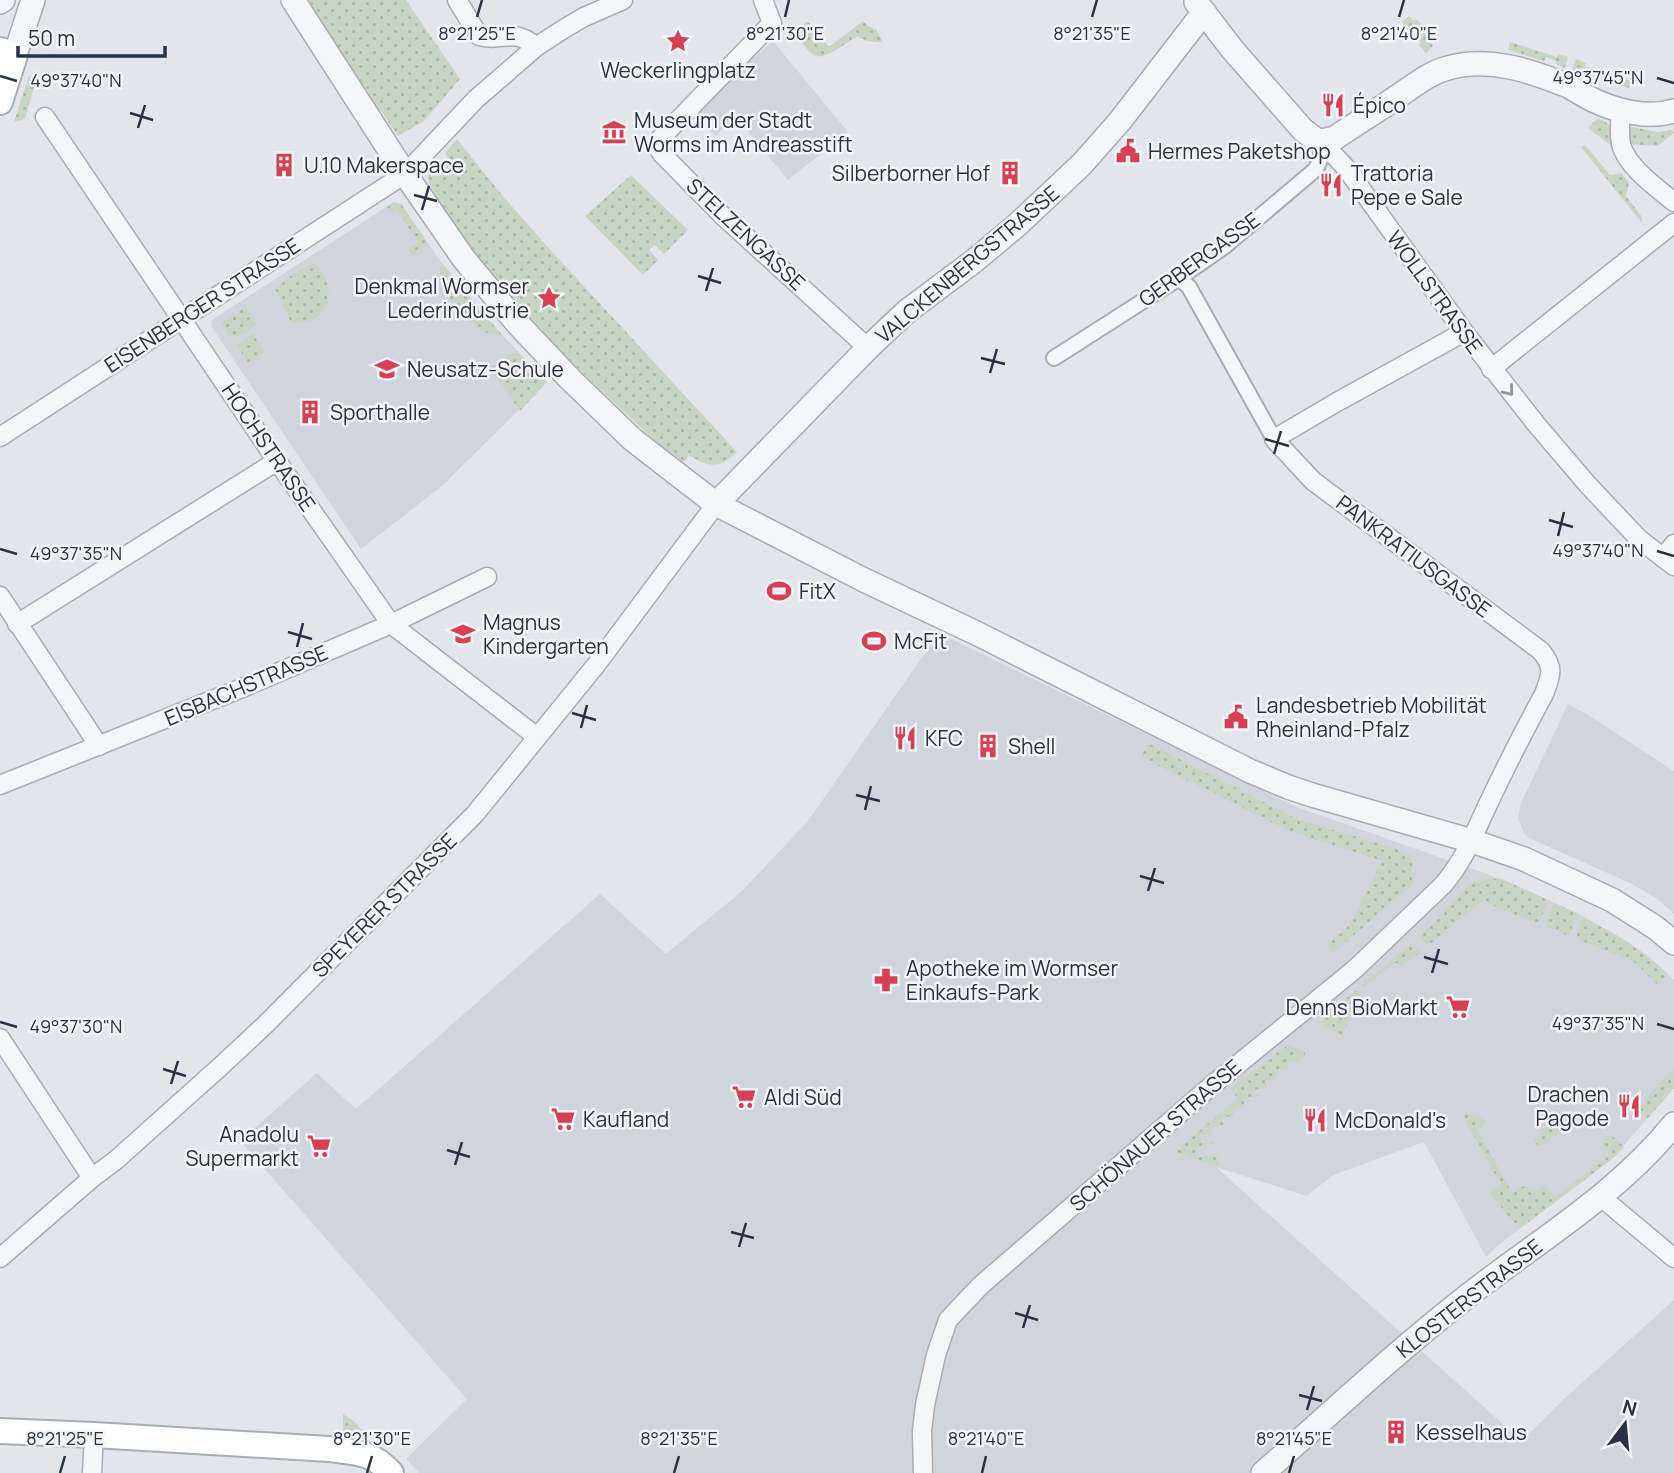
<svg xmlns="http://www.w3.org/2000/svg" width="1674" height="1473" font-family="Manrope,sans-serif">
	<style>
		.built { fill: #d0d4dd }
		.grass { fill: url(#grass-dots) }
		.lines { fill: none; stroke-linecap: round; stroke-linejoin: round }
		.pedestrian-casing { stroke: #a7acb6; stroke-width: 18 }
		.minor-casing { stroke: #a7acb6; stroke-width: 21 }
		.tertiary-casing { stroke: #a7acb6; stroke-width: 26 }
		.secondary-casing { stroke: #a7acb6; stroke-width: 28 }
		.pedestrian { stroke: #f5f6f9; stroke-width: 14 }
		.minor { stroke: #f5f6f9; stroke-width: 18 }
		.tertiary { stroke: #f5f6f9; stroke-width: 23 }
		.secondary { stroke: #fff; stroke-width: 24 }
		.oneway { stroke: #8f949e }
		.ticks { fill: none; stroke: #293244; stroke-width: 2.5 }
		.labels { text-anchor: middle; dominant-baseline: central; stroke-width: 5; stroke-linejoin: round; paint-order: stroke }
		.poi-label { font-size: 21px; fill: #293244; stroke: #f2f4f8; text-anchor: start }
		.street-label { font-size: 21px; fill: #293244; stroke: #f2f4f8 }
		.ticks-label { font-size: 18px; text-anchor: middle; fill: #293244; stroke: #f2f4f8; stroke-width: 5; stroke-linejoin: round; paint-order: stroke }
	</style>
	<defs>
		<pattern id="grass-dots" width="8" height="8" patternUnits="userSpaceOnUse" patternTransform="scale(1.75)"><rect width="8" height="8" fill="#c7d6c2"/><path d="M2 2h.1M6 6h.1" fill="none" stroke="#abb8a8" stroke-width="1.8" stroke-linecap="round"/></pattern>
	</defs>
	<rect width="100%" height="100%" fill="#e2e5eb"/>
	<g class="built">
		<path d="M773 41 848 132 788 180 735 116 716 136 696 117 715 91Z"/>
		<path d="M394 202 401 204 441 262 502 335 547 382 442 486 361 549 211 326 212 320Z"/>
		<path d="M939 633 1297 807 1504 880 1577 913 1622 938 1648 956 1674 980V1088L1611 1160 1497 1246 1486 1257 1424 1142 1333 1175 1307 1196 1216 1167 1522 1441 1565 1398 1674 1300V1473H419L406 1459 467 1399 240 1141 317 1073 356 1109 600 894 666 954 742 891 808 821Z"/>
		<path d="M1568 704 1590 716 1674 771V914L1656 898 1630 883 1529 838 1524 833 1518 819 1521 803Z"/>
	</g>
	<g class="grass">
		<path d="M307 0H406L460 79 424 121 398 136 381 111 378 112Z"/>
		<path d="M1409 16 1414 21 1416 19 1423 25 1421 27 1433 39 1430 42 1433 46 1426 53 1419 45 1421 43 1402 22Z"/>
		<path d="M808 21 829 47 863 21 868 26 876 29 883 42C876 43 862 41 858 36 849 41 825 60 816 56 808 53 801 41 796 34L795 31Z"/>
		<path d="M1510 42 1557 57 1558 54 1568 57 1565 68 1555 64 1556 61 1546 57 1544 61 1508 50Z"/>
		<path d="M1576 59 1586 63 1585 66 1632 81 1629 88 1593 77 1594 73 1584 70 1583 73 1572 70Z"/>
		<path d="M29 75 35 84 25 119 14 122Z"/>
		<path d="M1597 119C1613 121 1614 136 1616 149L1588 128Z"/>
		<path d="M1632 127 1657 132 1673 130 1674 133 1658 146 1628 144V129Z"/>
		<path d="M457 139 502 195 544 243 737 452C719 469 709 468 689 455L684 462 660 446 543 335 487 272 435 201C435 187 427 186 428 175L448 158 445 153Z"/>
		<path d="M1585 145 1610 175 1621 173 1629 183 1626 196 1642 217V223L1581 147Z"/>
		<path d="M631 175 688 230 664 254 655 245 649 250 658 260 643 275 585 216Z"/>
		<path d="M394 202 401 204 426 240 425 246 412 256 408 249 418 242 397 210 391 213 387 207Z"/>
		<path d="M441 262 502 335C472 338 435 291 441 262Z"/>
		<path d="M314 263C341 288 331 325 291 323L275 288 296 272Z"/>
		<path d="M246 307 256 323C249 332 242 336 230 337L221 323Z"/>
		<path d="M253 334 264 352 248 363 236 345Z"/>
		<path d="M515 353 522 356 547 382 520 411 490 368 508 355Z"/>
		<path d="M1148 743 1297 819 1393 848 1409 855 1413 865 1411 871 1416 873 1412 885 1333 953 1329 950 1328 943 1350 925 1382 861 1291 832 1141 757Z"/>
		<path d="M1489 878 1504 880 1548 900 1539 924 1482 901 1428 946 1420 936 1468 886 1476 882Z"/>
		<path d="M1554 903 1577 913 1569 936 1545 926Z"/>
		<path d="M1583 917C1613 933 1643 950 1668 974L1658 985 1634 962 1575 938Z"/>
		<path d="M1412 943 1421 952 1402 967 1396 962 1365 987 1362 985Z"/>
		<path d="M1358 989 1361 992 1342 1036 1324 1027 1322 1019Z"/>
		<path d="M1288 1045 1303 1051 1305 1053V1058L1287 1062 1288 1069 1276 1071 1277 1078 1266 1081 1267 1087 1255 1090 1256 1097 1244 1099 1245 1106 1233 1109 1234 1115 1222 1118 1223 1125 1211 1127 1212 1134 1201 1136 1203 1143 1215 1140 1214 1144 1197 1147 1199 1157 1216 1154 1219 1167 1179 1154 1177 1150 1238 1098 1230 1088Z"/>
		<path d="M1674 1068V1088L1647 1119 1637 1109Z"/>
		<path d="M1465 1112 1486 1120 1485 1124 1477 1129 1512 1193 1524 1186 1535 1190 1545 1185 1555 1197 1610 1155 1601 1143 1610 1134 1624 1147 1611 1160 1519 1229 1489 1192 1501 1185 1463 1117Z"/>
		<path d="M1555 1119 1563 1130 1540 1148 1533 1140Z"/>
		<path d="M343 1414 355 1422 369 1439H352L343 1432Z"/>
	</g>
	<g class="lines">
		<g class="pedestrian-casing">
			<g id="pedestrian">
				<path d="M1179 278 1189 287 1274 439"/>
				<path d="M1054 358 1179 278 1225 246 1316 169 1321 157V141"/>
			</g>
		</g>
		<g class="minor-casing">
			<g id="minor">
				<path d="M457 0 479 36C502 43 513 26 536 47"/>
				<path d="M763 0 772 23 660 139 659 149 662 154 722 215 868 348"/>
				<path d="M1621 110C1620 121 1619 133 1621 144 1626 166 1657 188 1674 202"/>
				<path d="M45 117 277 461 391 624 537 737"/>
				<path d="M1321 141 1346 168 1464 332 1536 424 1588 485 1639 539 1674 566"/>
				<path d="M1491 369 1674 223"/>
				<path d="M0 437 405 174 476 99 536 47 562 30 584 17 623 0"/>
				<path d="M1663 558 1674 544"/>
				<path d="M0 596 99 746"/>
				<path d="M17 624 277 461"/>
				<path d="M0 785 242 688 391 624 487 577"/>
				<path d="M0 1038 92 1178"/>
				<path d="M1601 1197 1674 1258"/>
				<path d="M0 1258 92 1178 116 1160 221 1066 265 1025 475 814 596 665 716 504"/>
				<path d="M92 1473 94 1435"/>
				<path d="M923 1473 922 1431 925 1405 936 1355 948 1320 980 1286 1210 1087 1354 970 1443 885C1466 858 1475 831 1490 800 1507 764 1525 729 1544 694 1551 675 1555 668 1541 651L1313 481 1274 439 1337 402 1464 332"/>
			</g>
		</g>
		<g class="tertiary-casing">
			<g id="tertiary">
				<path d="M293 0 405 174 464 259 517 323 570 379 632 439 668 467 716 504 864 580 976 633 1250 771 1288 787 1312 795 1472 841 1524 859 1612 900 1656 928 1674 943"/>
				<path d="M0 2 3 0"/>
				<path d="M1196 2 1232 49 1303 130 1315 139 1321 141 1335 138C1355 124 1377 111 1397 97 1414 86 1428 73 1448 68 1487 56 1532 71 1568 86 1576 90 1583 95 1591 99 1615 111 1648 119 1674 111"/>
				<path d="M15 55 33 0"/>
				<path d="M716 504 868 348 906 312 974 261 1016 226 1082 164 1120 121 1204 12"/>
				<path d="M1263 1473C1330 1414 1395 1353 1465 1298 1536 1242 1617 1195 1674 1124"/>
			</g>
		</g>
		<g class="secondary-casing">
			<g id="secondary">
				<path d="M0 50 15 55 0 102"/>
				<path d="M0 1431 94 1435 329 1449C356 1453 371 1451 391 1473"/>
			</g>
		</g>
		<use href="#pedestrian" class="pedestrian"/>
		<use href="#minor" class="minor"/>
		<use href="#tertiary" class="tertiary"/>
		<use href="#secondary" class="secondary"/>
	</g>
	<defs><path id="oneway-chevron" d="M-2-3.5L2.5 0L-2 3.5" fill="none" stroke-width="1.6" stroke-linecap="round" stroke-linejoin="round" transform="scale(1.75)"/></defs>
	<use class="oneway" href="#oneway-chevron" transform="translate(1509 391) rotate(51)"/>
	<path class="ticks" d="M477 17 482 0M785 17 789 0M1092 17 1097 0M1399 17 1404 0M0 76 17 81M1657 78 1674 83M130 113 153 120M138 128 145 105M414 195 437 201M422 210 429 186M698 276 721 283M706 291 713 268M981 358 1005 364M990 373 997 349M1265 439 1289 446M1274 454 1281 431M1549 520 1573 527M1558 536 1564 512M0 549 17 554M1657 551 1674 556M288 632 312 639M297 647 303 623M572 713 596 720M581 728 587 705M856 795 880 801M865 810 871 786M1140 876 1164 883M1148 891 1155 868M1424 957 1448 964M1432 973 1439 949M0 1022 17 1027M1657 1024 1674 1029M163 1069 186 1076M171 1084 178 1061M447 1150 470 1157M455 1165 462 1142M731 1232 754 1238M739 1247 746 1223M1015 1313 1038 1320M1023 1328 1030 1305M1299 1395 1322 1401M1307 1410 1314 1386M60 1473 65 1456M367 1473 372 1456M674 1473 679 1456M982 1473 986 1456M1289 1473 1294 1456"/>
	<defs>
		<g id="sight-bare" transform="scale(1.89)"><path d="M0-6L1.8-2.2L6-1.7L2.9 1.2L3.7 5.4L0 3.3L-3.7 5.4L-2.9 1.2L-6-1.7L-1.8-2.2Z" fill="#d74052" stroke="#f2f4f8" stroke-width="2.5" paint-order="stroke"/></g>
		<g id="restaurant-bare" transform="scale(1.89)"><path d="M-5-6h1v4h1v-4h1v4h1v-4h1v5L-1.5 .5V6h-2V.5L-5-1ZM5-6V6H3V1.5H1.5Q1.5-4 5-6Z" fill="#d74052" stroke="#f2f4f8" stroke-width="2.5" paint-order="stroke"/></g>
		<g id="museum-bare" transform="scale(1.89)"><path d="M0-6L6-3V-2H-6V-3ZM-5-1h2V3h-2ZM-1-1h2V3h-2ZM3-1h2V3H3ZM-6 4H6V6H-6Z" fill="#d74052" stroke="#f2f4f8" stroke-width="2.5" paint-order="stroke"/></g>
		<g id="civic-bare" transform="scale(1.89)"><path d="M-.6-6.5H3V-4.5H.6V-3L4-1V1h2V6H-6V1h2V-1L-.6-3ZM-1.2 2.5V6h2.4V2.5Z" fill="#d74052" stroke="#f2f4f8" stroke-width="2.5" paint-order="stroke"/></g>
		<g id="building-bare" transform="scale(1.89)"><path d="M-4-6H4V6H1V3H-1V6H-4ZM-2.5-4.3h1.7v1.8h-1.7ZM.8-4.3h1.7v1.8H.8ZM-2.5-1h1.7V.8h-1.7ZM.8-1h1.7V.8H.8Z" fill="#d74052" stroke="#f2f4f8" stroke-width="2.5" paint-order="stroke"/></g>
		<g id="school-bare" transform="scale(1.89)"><path d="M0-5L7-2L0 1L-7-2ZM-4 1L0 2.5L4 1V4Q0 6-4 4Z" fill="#d74052" stroke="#f2f4f8" stroke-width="2.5" paint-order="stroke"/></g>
		<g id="stadium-bare" transform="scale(1.89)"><path d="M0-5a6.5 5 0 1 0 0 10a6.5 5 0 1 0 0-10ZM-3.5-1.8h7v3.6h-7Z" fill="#d74052" stroke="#f2f4f8" stroke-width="2.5" paint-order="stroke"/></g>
		<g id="pharmacy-bare" transform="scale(1.89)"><path d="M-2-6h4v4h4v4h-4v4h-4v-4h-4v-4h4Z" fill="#d74052" stroke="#f2f4f8" stroke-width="2.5" paint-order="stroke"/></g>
		<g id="supermarket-bare" transform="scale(1.89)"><path d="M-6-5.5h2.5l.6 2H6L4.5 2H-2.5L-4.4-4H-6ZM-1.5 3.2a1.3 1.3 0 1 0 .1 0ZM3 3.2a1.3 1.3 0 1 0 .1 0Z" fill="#d74052" stroke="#f2f4f8" stroke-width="2.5" paint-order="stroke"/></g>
	</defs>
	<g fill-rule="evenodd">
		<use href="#sight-bare" x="678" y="41"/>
		<use href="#restaurant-bare" x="1333" y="105"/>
		<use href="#museum-bare" x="614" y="132"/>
		<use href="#civic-bare" x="1128" y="151"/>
		<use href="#building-bare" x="284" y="165"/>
		<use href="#building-bare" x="1010" y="173"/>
		<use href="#restaurant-bare" x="1331" y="185"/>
		<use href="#sight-bare" x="549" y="298"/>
		<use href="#school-bare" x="387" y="369"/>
		<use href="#building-bare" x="310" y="412"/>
		<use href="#stadium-bare" x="779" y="591"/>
		<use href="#school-bare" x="463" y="634"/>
		<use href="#stadium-bare" x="874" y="641"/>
		<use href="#civic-bare" x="1236" y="717"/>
		<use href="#restaurant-bare" x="905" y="738"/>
		<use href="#building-bare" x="988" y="746"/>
		<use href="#pharmacy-bare" x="886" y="980"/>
		<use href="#supermarket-bare" x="1458" y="1007"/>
		<use href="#supermarket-bare" x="744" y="1097"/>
		<use href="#restaurant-bare" x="1629" y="1106"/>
		<use href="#supermarket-bare" x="563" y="1119"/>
		<use href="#restaurant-bare" x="1315" y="1120"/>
		<use href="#supermarket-bare" x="319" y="1146"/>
		<use href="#building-bare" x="1396" y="1432"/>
	</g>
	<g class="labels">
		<g class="poi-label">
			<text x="678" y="70" text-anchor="middle">Weckerlingplatz</text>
			<text x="1353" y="105">Épico</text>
			<text x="634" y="120">Museum der Stadt<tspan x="634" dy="24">Worms im Andreasstift</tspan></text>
			<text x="1148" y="151">Hermes Paketshop</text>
			<text x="304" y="165">U.10 Makerspace</text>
			<text x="990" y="173" text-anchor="end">Silberborner Hof</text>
			<text x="1351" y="173">Trattoria<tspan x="1351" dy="24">Pepe e Sale</tspan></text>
			<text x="529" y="286" text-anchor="end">Denkmal Wormser<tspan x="529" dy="24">Lederindustrie</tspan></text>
			<text x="407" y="369">Neusatz-Schule</text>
			<text x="330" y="412">Sporthalle</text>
			<text x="799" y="591">FitX</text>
			<text x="483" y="622">Magnus<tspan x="483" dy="24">Kindergarten</tspan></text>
			<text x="894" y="641">McFit</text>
			<text x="1256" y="705">Landesbetrieb Mobilität<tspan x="1256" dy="24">Rheinland-Pfalz</tspan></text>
			<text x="925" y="738">KFC</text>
			<text x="1008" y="746">Shell</text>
			<text x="906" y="968">Apotheke im Wormser<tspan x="906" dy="24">Einkaufs-Park</tspan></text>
			<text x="1438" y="1007" text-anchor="end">Denns BioMarkt</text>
			<text x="1609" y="1094" text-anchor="end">Drachen<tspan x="1609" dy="24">Pagode</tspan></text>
			<text x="764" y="1097">Aldi Süd</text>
			<text x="583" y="1119">Kaufland</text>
			<text x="1335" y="1120">McDonald's</text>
			<text x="299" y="1134" text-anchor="end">Anadolu<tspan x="299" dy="24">Supermarkt</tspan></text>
			<text x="1416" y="1432">Kesselhaus</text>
		</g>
		<g class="street-label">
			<text transform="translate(746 234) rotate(43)">STELZENGASSE</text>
			<text transform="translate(1199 259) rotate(-36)">GERBERGASSE</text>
			<text transform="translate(967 264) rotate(-40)">VALCKENBERGSTRASSE</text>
			<text transform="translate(1435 292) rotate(54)">WOLLSTRASSE</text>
			<text transform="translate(202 305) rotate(-33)">EISENBERGER STRASSE</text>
			<text transform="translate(269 447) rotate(56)">HOCHSTRASSE</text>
			<text transform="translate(1414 556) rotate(37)">PANKRATIUSGASSE</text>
			<text transform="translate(246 685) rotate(-23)">EISBACHSTRASSE</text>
			<text transform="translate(384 905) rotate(-45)">SPEYERER STRASSE</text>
			<text transform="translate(1155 1135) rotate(-41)">SCHÖNAUER STRASSE</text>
			<text transform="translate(1469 1298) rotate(-38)">KLOSTERSTRASSE</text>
		</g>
	</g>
	<g class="ticks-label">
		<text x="477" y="40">8°21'25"E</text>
		<text x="785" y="40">8°21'30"E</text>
		<text x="1092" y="40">8°21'35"E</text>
		<text x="1399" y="40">8°21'40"E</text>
		<text x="1598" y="84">49°37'45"N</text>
		<text x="76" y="87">49°37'40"N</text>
		<text x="1598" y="557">49°37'40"N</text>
		<text x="76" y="560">49°37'35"N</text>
		<text x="1598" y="1030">49°37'35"N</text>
		<text x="76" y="1033">49°37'30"N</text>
		<text x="65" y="1445">8°21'25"E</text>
		<text x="372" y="1445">8°21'30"E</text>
		<text x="679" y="1445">8°21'35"E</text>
		<text x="986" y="1445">8°21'40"E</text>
		<text x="1294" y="1445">8°21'45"E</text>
	</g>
	<g transform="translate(1625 1424) rotate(16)" stroke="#f2f4f8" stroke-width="5" paint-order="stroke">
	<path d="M0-5L12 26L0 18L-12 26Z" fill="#293244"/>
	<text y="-10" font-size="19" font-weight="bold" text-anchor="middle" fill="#293244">N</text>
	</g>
	<path d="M18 46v10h147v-10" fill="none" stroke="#293244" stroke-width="3.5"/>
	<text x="28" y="46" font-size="21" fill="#293244" stroke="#f2f4f8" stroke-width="5" paint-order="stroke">50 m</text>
</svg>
